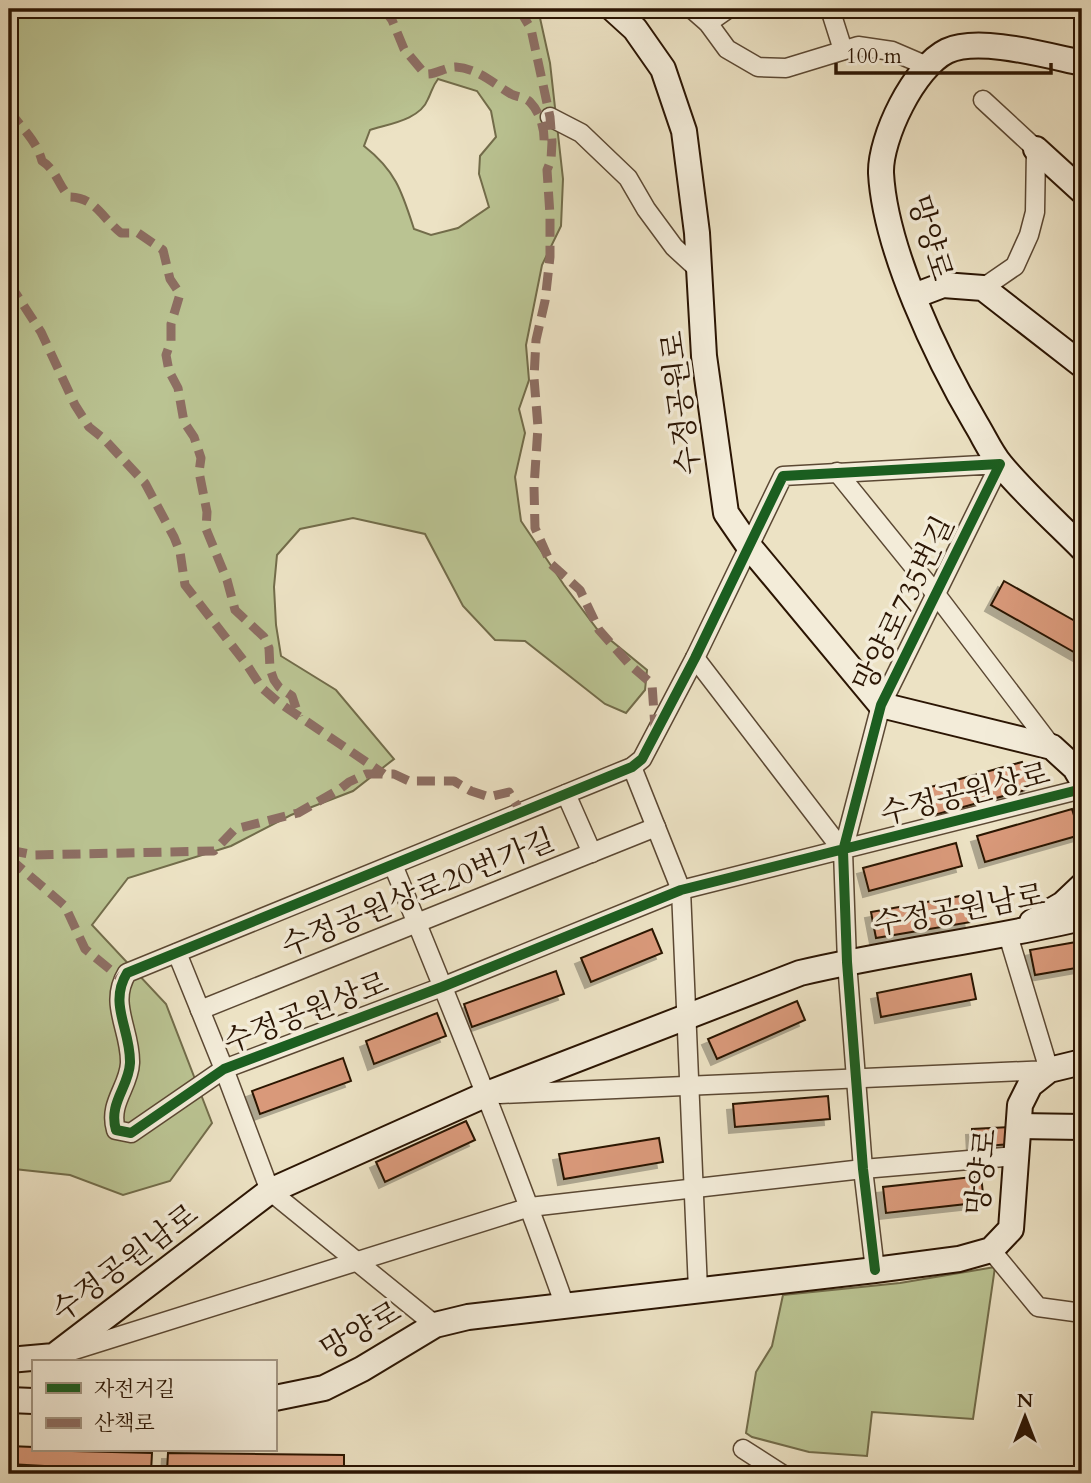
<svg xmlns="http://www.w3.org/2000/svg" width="1091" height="1483" font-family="Cardo,'Noto Serif KR',serif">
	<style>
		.green { fill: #bac392; stroke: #726c4a; stroke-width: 2; fill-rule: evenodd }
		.building { fill: #d9997a; stroke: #2b1503; stroke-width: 2; filter: url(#shadow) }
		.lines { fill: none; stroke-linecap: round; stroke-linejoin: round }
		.street-casing { stroke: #5b4833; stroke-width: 21 }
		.secondary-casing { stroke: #2b1503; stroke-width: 28 }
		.street { stroke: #f3ecd9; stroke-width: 18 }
		.secondary { stroke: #f3ecd9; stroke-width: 24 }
		.quiet { stroke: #8d6e63; stroke-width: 9; stroke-dasharray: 18 9; stroke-linecap: butt }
		.cycleway-casing { stroke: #f3ecd9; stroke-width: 15 }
		.cycleway { stroke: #1b5e20; stroke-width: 10 }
		.labels { text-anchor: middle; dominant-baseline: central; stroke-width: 7; stroke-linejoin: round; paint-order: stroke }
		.street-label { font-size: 30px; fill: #2b1503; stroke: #f3ecd9 }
	</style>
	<defs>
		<filter id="shadow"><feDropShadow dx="-6" dy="6" stdDeviation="0" flood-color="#0004"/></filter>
	</defs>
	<rect width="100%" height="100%" fill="#ece2c4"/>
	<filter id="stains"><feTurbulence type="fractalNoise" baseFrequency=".00286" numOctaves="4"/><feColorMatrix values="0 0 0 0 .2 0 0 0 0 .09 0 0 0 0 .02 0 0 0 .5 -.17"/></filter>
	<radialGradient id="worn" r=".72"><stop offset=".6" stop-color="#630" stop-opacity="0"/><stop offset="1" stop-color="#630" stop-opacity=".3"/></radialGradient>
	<g class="green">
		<path d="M9 9H538L550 63 563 179 561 226 542 265 526 345 529 380 519 409 525 433 515 477 521 521 564 585 597 629 647 670 645 690 626 713 605 704 525 641 495 640 463 606 425 534 353 518 300 529 277 555 274 587 276 625 281 656 336 690 394 759 353 791 291 815 231 846 128 878 92 925 166 1004 212 1123 170 1181 123 1195 70 1175 14 1169 9 1163ZM438 79 477 91 491 111 496 137 480 156 479 174 489 207 458 228 431 235 414 229C402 192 396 171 364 146L370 130C388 124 420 120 428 99 432 91 432 87 438 79Z"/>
		<path d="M995 1267 973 1419 872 1412 867 1456 809 1452 752 1437 746 1433 756 1372 772 1346 783 1295 900 1283Z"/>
	</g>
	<g class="building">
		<path d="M1004 581 1082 625V650L1079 655 991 605Z"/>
		<path d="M1022 762 1029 789 934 815 927 788Z"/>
		<path d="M1072 809 1080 835 985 862 977 836Z"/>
		<path d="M956 843 962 866 869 891 863 868Z"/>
		<path d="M966 895 971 922 876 938 871 912Z"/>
		<path d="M652 929 662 953 591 982 581 958Z"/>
		<path d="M1082 941V967L1035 975 1030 950Z"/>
		<path d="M556 971 564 994 472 1027 464 1004Z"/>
		<path d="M971 974 976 999 881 1017 877 993Z"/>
		<path d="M797 1001 805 1020 717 1059 708 1039Z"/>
		<path d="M437 1013 446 1036 374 1064 366 1041Z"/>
		<path d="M343 1058 351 1081 260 1114 252 1091Z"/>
		<path d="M828 1096 830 1119 735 1127 733 1104Z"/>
		<path d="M466 1121 475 1140 385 1182 376 1162Z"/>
		<path d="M1010 1127 1011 1144 973 1147 972 1129Z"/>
		<path d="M659 1138 663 1162 564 1179 559 1154Z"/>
		<path d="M981 1176 984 1202 886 1213 883 1187Z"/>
		<path d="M9 1446 33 1447V1450L152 1453 151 1472 9 1464Z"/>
		<path d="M168 1453 344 1455V1473L167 1471Z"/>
	</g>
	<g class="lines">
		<g class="street-casing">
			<g id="street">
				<path d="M692 9 708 23 727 49 758 67 786 68 858 46 892 51 927 66"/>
				<path d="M830 9 843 50"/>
				<path d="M708 23 728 9"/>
				<path d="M550 117 581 133 628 178 646 209 674 247 699 270"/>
				<path d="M983 288 1015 266 1029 235 1035 212 1036 149 983 100"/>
				<path d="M837 472 935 593 1052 747"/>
				<path d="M695 658 843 851"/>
				<path d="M632 767 681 890 698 1290"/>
				<path d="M566 794 592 853"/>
				<path d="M393 865C453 1011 512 1157 565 1306"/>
				<path d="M177 953 224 1069 270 1191 435 1325"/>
				<path d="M200 1010 656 827"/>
				<path d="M500 1094 1049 1070 1008 935"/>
				<path d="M991 1250 1038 1307 1082 1313"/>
				<path d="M875 1270 863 1169 847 962 843 851 881 705 1000 464 783 476 695 658 642 759 632 767 127 973C108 1004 131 1030 130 1063 129 1087 108 1103 116 1130L131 1133 224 1069 442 987 681 890 1082 789"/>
				<path d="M65 1353 530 1207 863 1169 1016 1156"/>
				<path d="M743 1449 782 1474"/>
			</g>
		</g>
		<g class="secondary-casing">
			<g id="secondary">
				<path d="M613 9 635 29 663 69 684 131 697 233 704 356 726 513 748 545 881 705 1052 747 1075 768 1082 780"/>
				<path d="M1082 63C1048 56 979 36 947 51 914 67 880 138 881 173 885 249 937 358 976 424 984 437 991 453 1001 465 1025 494 1055 521 1082 548"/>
				<path d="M1036 149 1082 191"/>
				<path d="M914 296 943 285 983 288 1082 365"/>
				<path d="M1032 922 1063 904 1082 886"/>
				<path d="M1019 1126 1082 1127"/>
				<path d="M9 1360 54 1356 270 1191 487 1094 800 973C893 951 989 940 1082 918"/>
				<path d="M275 1398 324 1388 362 1369 435 1325 468 1317 875 1270 959 1259 991 1250 1011 1229 1020 1105 1030 1085 1049 1070 1082 1062"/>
				<path d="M9 1400 33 1401"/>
			</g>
		</g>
		<use href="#street" class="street"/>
		<use href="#secondary" class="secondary"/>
		<g class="quiet">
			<path d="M384 9 392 20 404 49 425 74C436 75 445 67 456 67 477 68 494 84 511 94 517 97 525 97 530 102 540 112 545 130 544 143"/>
			<path d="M519 9 531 29 550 117 552 142 551 160 547 170 550 215V257L545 301 536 340 534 378 538 427 534 487 535 528 551 564 580 590 599 630 630 665 652 684 655 728"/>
			<path d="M9 110C21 128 36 139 42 161 56 170 58 184 69 197 95 197 102 218 121 233H138L163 250 170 279 180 294 171 324V341L166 355 169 371 178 388 184 422 194 437 201 458 199 472 207 512 206 529 227 580 235 610 264 637 269 648 270 669 274 680 279 687 292 696 299 717"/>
			<path d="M9 283 41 332 75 405 89 427 104 439 145 483 174 537 180 552 185 585 247 665 262 688 278 702 384 774"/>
			<path d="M9 850 34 855 214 851 235 829 298 813 340 789 349 782 366 774H394L409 781H454L471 791 489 797 509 792 521 812"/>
			<path d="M9 858 65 906 85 949 123 980"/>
		</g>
		<g class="cycleway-casing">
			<path id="cycleway" d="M875 1270 863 1169 847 962 843 851 881 705 1000 464 783 476 695 658 642 759 632 767 127 973C108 1004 131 1030 130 1063 129 1087 108 1103 116 1130L131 1133 224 1069 442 987 681 890 1082 789"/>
		</g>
		<use href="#cycleway" class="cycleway"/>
	</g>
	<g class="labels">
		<g class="street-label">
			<text transform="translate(930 238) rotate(73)">망양로</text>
			<text transform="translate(681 403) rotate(-97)">수정공원로</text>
			<text transform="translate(904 604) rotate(-64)">망양로735번길</text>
			<text transform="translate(965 794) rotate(-14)">수정공원상로</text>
			<text transform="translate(418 893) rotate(-22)">수정공원상로20번가길</text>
			<text transform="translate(959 910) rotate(-10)">수정공원남로</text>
			<text transform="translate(306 1013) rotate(-21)">수정공원상로</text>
			<text transform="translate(982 1172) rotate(-84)">망양로</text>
			<text transform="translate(125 1263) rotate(-37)">수정공원남로</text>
			<text transform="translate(361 1331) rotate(-30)">망양로</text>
		</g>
	</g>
	<rect width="1091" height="1483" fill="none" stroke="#ece2c4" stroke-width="35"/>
	<rect x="10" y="10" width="1070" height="1462" fill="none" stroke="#2b1503" stroke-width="3.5"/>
	<rect x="18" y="18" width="1056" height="1448" fill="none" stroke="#2b1503" stroke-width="2"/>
	<rect x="32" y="1360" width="245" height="91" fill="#f3ecd9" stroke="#a39683" stroke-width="2"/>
	<rect x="46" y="1383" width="35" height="10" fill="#1b5e20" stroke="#a39683" stroke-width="2"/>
	<text x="94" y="1396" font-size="21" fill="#2b1503">자전거길</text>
	<rect x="46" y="1418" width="35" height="10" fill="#8d6e63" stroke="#a39683" stroke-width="2"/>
	<text x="94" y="1430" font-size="21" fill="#2b1503">산책로</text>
	<g transform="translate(1025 1417)" stroke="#f3ecd9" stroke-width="5" paint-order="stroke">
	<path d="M0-5L12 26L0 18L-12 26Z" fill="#2b1503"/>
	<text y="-10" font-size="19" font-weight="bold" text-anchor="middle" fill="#2b1503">N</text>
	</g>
	<path d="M836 63v10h215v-10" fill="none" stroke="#2b1503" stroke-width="3.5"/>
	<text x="846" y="63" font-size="21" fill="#2b1503" stroke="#f3ecd9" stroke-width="5" paint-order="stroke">100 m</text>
	<rect width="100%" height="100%" filter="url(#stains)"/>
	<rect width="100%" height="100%" fill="url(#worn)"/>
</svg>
